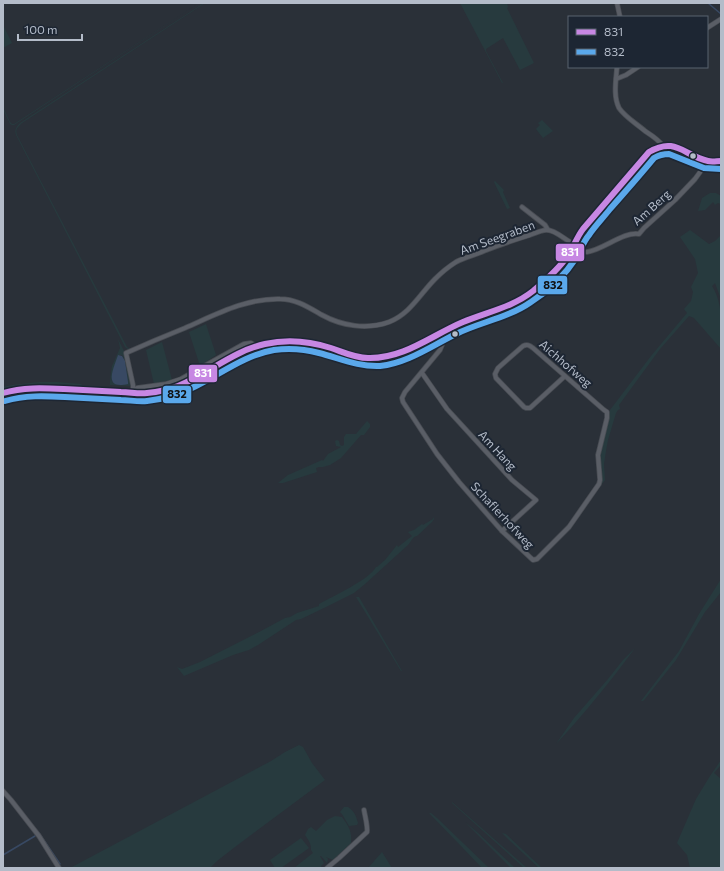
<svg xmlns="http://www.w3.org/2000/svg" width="724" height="871" font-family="Commissioner,sans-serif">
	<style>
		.green { fill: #273a3e; fill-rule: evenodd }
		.water { fill: #384963 }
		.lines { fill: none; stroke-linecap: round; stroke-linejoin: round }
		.stream { stroke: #384963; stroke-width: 1.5 }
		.street-casing { stroke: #484c53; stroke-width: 5.5 }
		.secondary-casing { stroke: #484c53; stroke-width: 7 }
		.street { stroke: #5a5e66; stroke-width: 4 }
		.secondary { stroke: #595d64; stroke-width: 5.5 }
		.bus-1-casing { stroke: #1d2633; stroke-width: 9 }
		.bus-2-casing { stroke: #1d2633; stroke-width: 9 }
		.bus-1 { stroke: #c787e3; stroke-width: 6 }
		.bus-2 { stroke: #5aa8eb; stroke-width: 6 }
		.bus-dot { fill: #b4bcc9; stroke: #1d2633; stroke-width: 1.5 }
		.labels { text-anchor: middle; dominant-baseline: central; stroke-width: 4; stroke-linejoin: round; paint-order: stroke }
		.street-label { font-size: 12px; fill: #b4bcc9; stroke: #1d2633 }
		.line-badge { stroke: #1d2633; stroke-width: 1.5 }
		.badge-label { font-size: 11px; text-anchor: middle; font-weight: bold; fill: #fff }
		.pale-badge-label { font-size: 11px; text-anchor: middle; font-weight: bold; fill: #111 }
	</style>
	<rect width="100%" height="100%" fill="#2a3038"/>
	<g class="green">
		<path d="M199 3 14 125H12L10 124 3 109V107L10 122 12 124H14Z"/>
		<path d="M204 3H205L22 123C18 127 15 129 17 135L126 345 127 347 130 349H128L125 347 17 137C14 131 15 128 20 123Z"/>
		<path d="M460 3H507L508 7 507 8 534 63 520 70 503 38 486 49V51L503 83H502Z"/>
		<path d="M3 25 12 43 3 48Z"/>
		<path d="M542 120 553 131 543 138 536 129 540 125 538 123Z"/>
		<path d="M495 181 504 190 503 192 510 208 507 209 494 182Z"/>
		<path d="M710 193H716L721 196V204L718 203 715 205 713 202 705 210 698 211 702 198Z"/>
		<path d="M690 230 709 244 715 241 721 235V299L715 283 712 286C724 305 721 328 721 349L694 318 689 316 660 349 619 405 620 409 618 410 616 413 608 440 606 451 604 464 605 480 579 515 602 481 600 459 610 410 651 356 687 313 684 309 691 301 693 292 691 287 698 273 695 259 680 237Z"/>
		<path d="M206 324 216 355 200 366 189 332Z"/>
		<path d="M118 339 125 353 132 385 131 386 110 385V381L111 372 112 366 120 348ZM119 355H122L125 361 127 380 123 385H118L112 381C111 373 116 363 119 355Z"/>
		<path d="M162 342 172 380 154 384 146 350Z"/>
		<path d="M39 382H57L81 384 82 385 130 389 46 386 3 390V387L12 385Z"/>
		<path d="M367 421 370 424V427L364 435H361L341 458 330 465 323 467H319L316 468 317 472 283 483H278L288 475 322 460 323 461 328 454 341 447 336 446 335 441 337 440 339 441 340 445 342 446 344 445V437L346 434H356Z"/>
		<path d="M433 517 434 519 432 522 417 536C413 536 411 542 408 545L365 584 354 593 324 608 301 619 296 620 258 645 249 650 233 655 184 676 177 667 182 669 200 662 261 631 285 618 290 617 297 613 319 606V604C333 596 369 580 376 567H377L385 560 397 545 398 547 412 536 408 532 414 530 422 524 423 525 433 519Z"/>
		<path d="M721 579V592L705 612 676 660 645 699 643 701H641L679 651 699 614Z"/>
		<path d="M356 597H359L402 671H401Z"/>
		<path d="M635 648C610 682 584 714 556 744L574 718 608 679 623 660Z"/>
		<path d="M299 745 303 747 312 763 325 780 235 847 217 861 210 868H70L271 761 285 752Z"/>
		<path d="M721 760V767L720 766 714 773 721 779V868H690L687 855 677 843 696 799 710 776Z"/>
		<path d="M452 802 527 868H524L452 803Z"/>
		<path d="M344 807H348C354 811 356 815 358 823L357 825 349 826 342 814 340 812Z"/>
		<path d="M429 813H431L437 818 489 868H482L462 847Z"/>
		<path d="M335 816 342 817C349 827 352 831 351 843L333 860 326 857 328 859 327 863 321 856H320L324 863 321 866 322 868H294L313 853 311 850C311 843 309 841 305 835L308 829 311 827 316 831 327 820Z"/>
		<path d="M465 822 477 832 515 868H511Z"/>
		<path d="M502 833 506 834 542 868H539L509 840Z"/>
		<path d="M301 838 309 848 281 868H275L270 860Z"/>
		<path d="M382 852 392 868H368Z"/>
	</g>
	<path class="water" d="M118 355 122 356 125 361 128 382V384C102 390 114 368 118 355Z"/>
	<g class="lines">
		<g class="stream">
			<path d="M708 3 721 14"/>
			<path d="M39 833 60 864"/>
			<path d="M3 855 35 836"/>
		</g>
		<g class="street-casing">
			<g id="street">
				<path d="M617 3 620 17"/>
				<path d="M707 28 721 19"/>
				<path d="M617 67C616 80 613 96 619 108 625 117 637 124 645 131 651 135 658 139 662 145"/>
				<path d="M616 79 626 75 638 67"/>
				<path d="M522 207 545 225 548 230"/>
				<path d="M572 249C577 251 582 252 587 252 603 250 624 231 639 234L644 228 675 200 695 179 703 168 707 161"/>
				<path d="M437 335 442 345 440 350 405 392 402 398 403 402 437 454 459 482 502 531 533 560 537 559 569 527 599 484 600 480 598 455 607 418V412L604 410 533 348C529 345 527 344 523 346L498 368 495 374 496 378 524 407 526 408H530L565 376"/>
				<path d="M422 373 447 409 512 480 536 500 502 531"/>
				<path d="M133 392 137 388 166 384 181 379 244 344 251 343 256 346"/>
				<path d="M133 393V385L126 353C146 344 165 336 185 328 215 315 246 298 280 299 296 299 308 307 322 315 342 326 367 330 389 322 410 314 420 294 435 279 441 273 448 267 456 262 465 257 475 255 484 251 499 245 514 240 530 235 535 233 542 230 547 230 556 230 566 241 574 244"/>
				<path d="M3 791 11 800 39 836 59 868"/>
				<path d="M327 868 339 858 367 832C368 827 365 816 364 810"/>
			</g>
		</g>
		<g class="secondary-casing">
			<path id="secondary" d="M3 393C20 387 39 388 57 389 78 390 98 391 118 392 128 392 138 394 147 393 191 391 222 353 264 344 286 339 307 340 328 347 341 351 354 357 368 358 403 360 432 335 463 322 487 312 514 307 533 291 546 280 560 268 569 254 574 246 577 236 583 229L649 152C670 136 685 155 705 160 710 162 716 161 721 161"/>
		</g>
		<use href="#street" class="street"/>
		<use href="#secondary" class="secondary"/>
		<g class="bus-1-casing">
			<path id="bus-1" d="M3 393C23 387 43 388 64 389 83 390 102 391 121 392 130 392 138 394 147 393 158 392 168 390 178 386 208 374 233 351 265 344 287 339 309 341 331 348 343 352 355 358 368 358 404 359 432 335 463 322 487 312 513 307 533 291 546 280 560 268 569 254 574 246 577 237 583 229L649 152C676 136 684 156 708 161 712 162 717 161 721 161"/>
		</g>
		<g class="bus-2-casing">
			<path id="bus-2" d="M5 401C25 395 45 396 65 397 83 398 102 399 121 400 129 400 138 402 147 401 164 399 181 394 196 386 222 373 245 355 274 350 289 348 304 349 319 353 339 358 358 367 380 366 408 363 431 346 456 334 480 322 508 318 531 302 548 291 565 275 576 258 581 250 583 242 589 235 595 226 603 218 610 209 625 192 640 175 654 158 659 155 663 154 669 154L704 168 721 169"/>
		</g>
		<use href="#bus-1" class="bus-1"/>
		<use href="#bus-2" class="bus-2"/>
	</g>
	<g class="bus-dot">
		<circle cx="693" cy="156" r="3.5"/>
		<circle cx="455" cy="334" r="3.5"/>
	</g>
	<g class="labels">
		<g class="street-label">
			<text transform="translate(651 207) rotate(-42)">Am Berg</text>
			<text transform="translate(497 237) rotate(-20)">Am Seegraben</text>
			<text transform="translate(566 363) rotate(41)">Aichhofweg</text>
			<text transform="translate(498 450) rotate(47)">Am Hang</text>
			<text transform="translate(503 515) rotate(47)">Schaflerhofweg</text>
		</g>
	</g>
	<g class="line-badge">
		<rect x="555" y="243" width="30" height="19" rx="4" fill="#c787e3"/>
		<rect x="537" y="275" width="31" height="20" rx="4" fill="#5aa8eb"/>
		<rect x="188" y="364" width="30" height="19" rx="4" fill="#c787e3"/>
		<rect x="162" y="385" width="30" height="19" rx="4" fill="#5aa8eb"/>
	</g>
	<g class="badge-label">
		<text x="570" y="256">831</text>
		<text x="203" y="377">831</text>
	</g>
	<g class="pale-badge-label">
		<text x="553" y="289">832</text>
		<text x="177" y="398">832</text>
	</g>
	<rect width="724" height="871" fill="none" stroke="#b4bcc9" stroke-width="8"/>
	<rect x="568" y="16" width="140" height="52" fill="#1d2633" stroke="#59626f"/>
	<rect x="576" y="29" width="20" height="6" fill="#c787e3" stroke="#59626f"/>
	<text x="604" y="36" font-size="12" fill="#b4bcc9">831</text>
	<rect x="576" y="49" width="20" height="6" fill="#5aa8eb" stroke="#59626f"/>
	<text x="604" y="56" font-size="12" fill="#b4bcc9">832</text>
	<path d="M18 34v6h64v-6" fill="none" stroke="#b4bcc9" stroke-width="2"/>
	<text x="24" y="34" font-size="12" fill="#b4bcc9" stroke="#1d2633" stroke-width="3" paint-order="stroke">100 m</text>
</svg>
